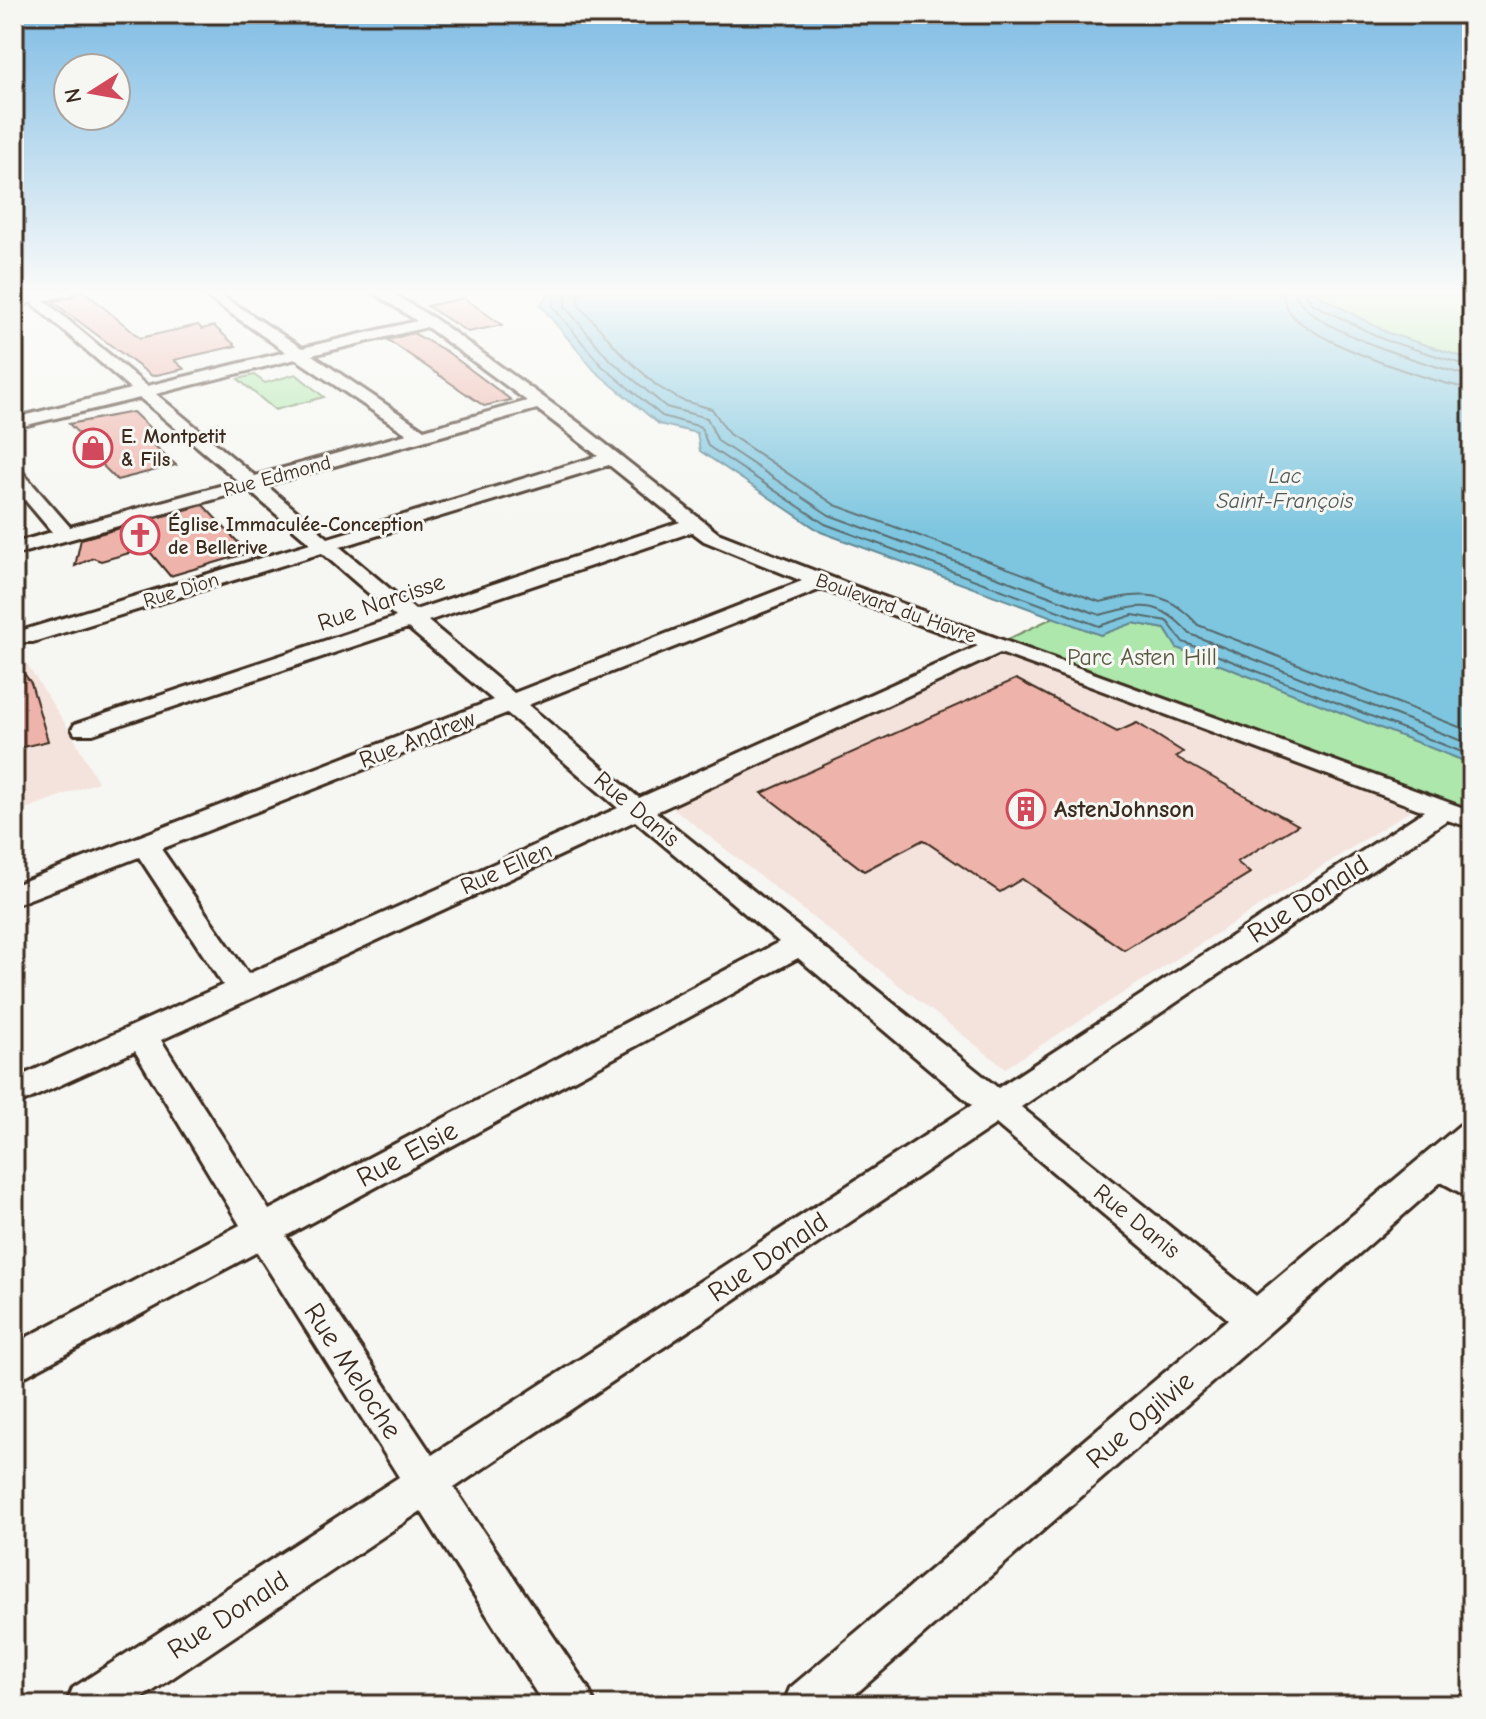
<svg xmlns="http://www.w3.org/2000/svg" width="1486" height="1719" font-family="'Comic Neue',sans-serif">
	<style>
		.built { fill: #f4e2dc }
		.green { fill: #aee7ab; stroke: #748864; stroke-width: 2 }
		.water { fill: #7ec6df; stroke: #638892; stroke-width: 2 }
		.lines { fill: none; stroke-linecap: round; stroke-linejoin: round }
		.shore { stroke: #56686b; stroke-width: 2 }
		.building { fill: #eeb3aa; stroke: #3b2a1e; stroke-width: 2 }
		.minor-casing { stroke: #3b2a1e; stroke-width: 6 }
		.major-casing { stroke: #3b2a1e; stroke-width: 6 }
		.minor { fill: #f6f6f2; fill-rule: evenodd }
		.major { fill: #f6f6f2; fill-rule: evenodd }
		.labels { text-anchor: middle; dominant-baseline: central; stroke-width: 6; stroke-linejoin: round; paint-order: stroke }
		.far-poi-label { font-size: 20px; font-weight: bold; fill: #3b2a1e; stroke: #f6f6f2; text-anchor: start }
		.far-street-label { font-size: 20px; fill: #3b2a1e; stroke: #f6f6f2 }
		.far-water-label { font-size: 22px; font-style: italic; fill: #4f5958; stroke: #f6f6f2 }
		.street-label { font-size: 24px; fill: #3b2a1e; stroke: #f6f6f2 }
		.park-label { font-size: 24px; fill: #585941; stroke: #f6f6f2 }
		.poi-label { font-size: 24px; font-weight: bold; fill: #3b2a1e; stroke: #f6f6f2; text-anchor: start }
		.near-street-label { font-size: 28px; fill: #3b2a1e; stroke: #f6f6f2 }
	</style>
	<rect width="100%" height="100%" fill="#f6f6f2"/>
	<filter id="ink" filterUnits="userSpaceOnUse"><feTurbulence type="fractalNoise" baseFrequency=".0125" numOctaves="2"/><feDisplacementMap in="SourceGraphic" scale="16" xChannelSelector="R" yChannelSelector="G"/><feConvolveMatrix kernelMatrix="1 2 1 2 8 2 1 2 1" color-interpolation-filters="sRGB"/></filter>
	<g filter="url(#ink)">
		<g class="built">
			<path d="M14 644 73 736 98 782 14 813Z"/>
			<path d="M1005 655 1411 810 1005 1068 672 807Z"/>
		</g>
		<g class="green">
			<path d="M1310 291H1472V360L1388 333Z"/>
			<path d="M296 374 324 397 275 410 238 379 254 375 265 383Z"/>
			<path d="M1054 617 1100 635 1133 623 1165 629 1177 648 1472 764V795L1463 808 1004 641Z"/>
		</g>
		<path class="water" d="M551 291H1310L1388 333 1472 360V764L1177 648 1165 629 1133 623 1101 635 821 532 700 451 697 433 659 424 595 371 540 305Z"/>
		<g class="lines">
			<g class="shore">
				<path d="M557 291 552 306 601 365 662 416 701 427 708 446 825 524 1099 626 1133 615 1167 621 1183 642 1472 756"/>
				<path d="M567 291 565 306 608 358 666 407 707 418 718 441 829 515 1100 615C1142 604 1159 599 1190 634L1472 745"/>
				<path d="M579 291 578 304 621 353 657 386 681 400 712 409 729 434 835 505 1100 602C1144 592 1166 589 1198 625L1472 732"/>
				<path d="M1283 291C1284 300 1285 307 1291 314 1317 344 1432 383 1472 389"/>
				<path d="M1295 291C1303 330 1434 366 1472 377"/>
				<path d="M1305 291 1311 303 1385 340 1472 367"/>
			</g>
		</g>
		<g class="building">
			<path d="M84 291 140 338 198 325 202 329 214 326 236 346 174 360 184 369 152 376 53 302Z"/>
			<path d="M464 298 502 325 468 332 427 306Z"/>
			<path d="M413 333 446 351 511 400 484 406 388 340Z"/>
			<path d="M133 412 154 432 143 435 176 465 117 480 77 440 83 438 69 424Z"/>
			<path d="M203 505 248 553 170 576 150 552 140 550 101 561 93 558 75 566 81 539Z"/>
			<path d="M14 660 31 683 48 741 14 749Z"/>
			<path d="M1016 679 1117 732 1137 723 1183 752 1176 757 1298 825 1237 862 1250 873 1124 950 1022 879 1000 892 923 840 864 871 762 793Z"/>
		</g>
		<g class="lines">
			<g class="minor-casing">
				<path id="minor" d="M18 291H33L147 386 286 352 199 291H215L302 348 417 321 371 291H388L435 319 579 423 718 533 851 585 1472 811V828L1447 820 1021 1107 1256 1296 1460 1125 1472 1121V1154L1464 1161 1472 1166V1199L1441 1182 843 1705H783L790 1688 1228 1319 996 1124 454 1488 588 1688 595 1705H544L421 1511 132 1705H66L73 1688 399 1477 257 1252 14 1382V1344L240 1225 135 1051 14 1106V1079L223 985 139 857 14 905V885L493 700 408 628 93 734H75L72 729 75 724 396 617 322 553 33 642H17L14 636 17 632 310 543 248 490 14 555V543L52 532 14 487V469L21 471 70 527 238 481 140 398 14 428V418L131 389ZM427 327 527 401 424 430 312 355ZM296 359 407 434 255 476 156 394ZM537 409 598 456 328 538 266 485ZM609 465 680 522 415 610 340 547ZM692 532 704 541 802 581 514 693 428 621ZM821 589 978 646 639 798 528 705ZM1000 653 1047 670 1424 811 998 1088 656 812ZM507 713 618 808 248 974 161 849ZM635 821 779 942 269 1210 161 1040ZM798 958 972 1105 432 1455 286 1236Z"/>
			</g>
			<g class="major-casing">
				<path id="major" d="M40 291H74L71 295 14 306V296Z"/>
			</g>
			<use href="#minor" class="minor"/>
			<use href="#major" class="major"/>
		</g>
	</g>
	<linearGradient id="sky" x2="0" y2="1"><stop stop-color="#7dbbe4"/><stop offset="0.55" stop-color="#fbfbf9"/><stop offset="1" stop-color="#fbfbf9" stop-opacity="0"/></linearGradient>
	<rect width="1486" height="531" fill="url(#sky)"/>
	<defs>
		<g id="shop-ring" transform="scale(2)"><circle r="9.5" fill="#f6f6f2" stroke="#d1495b" stroke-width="1.5"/><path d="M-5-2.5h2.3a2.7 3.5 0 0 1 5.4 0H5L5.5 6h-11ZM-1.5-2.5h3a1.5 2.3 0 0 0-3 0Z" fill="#d1495b"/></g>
		<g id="church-ring" transform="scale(2)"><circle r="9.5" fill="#f6f6f2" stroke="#d1495b" stroke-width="1.5"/><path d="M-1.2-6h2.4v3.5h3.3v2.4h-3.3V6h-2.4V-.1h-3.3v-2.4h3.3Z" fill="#d1495b"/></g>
		<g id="building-ring" transform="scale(2)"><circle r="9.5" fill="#f6f6f2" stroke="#d1495b" stroke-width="1.5"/><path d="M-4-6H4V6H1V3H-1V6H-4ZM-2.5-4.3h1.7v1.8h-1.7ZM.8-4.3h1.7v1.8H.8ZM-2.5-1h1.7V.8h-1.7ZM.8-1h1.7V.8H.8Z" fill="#d1495b"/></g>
	</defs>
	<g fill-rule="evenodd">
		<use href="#shop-ring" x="93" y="448"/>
		<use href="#church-ring" x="140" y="535"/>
		<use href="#building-ring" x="1026" y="809"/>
	</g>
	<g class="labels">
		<g class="far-poi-label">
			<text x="121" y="436">E. Montpetit<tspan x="121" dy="23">&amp; Fils</tspan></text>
			<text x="168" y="524">Église Immaculée-Conception<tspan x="168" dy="23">de Bellerive</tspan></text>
		</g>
		<g class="far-street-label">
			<text transform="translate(277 476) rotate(-15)">Rue Edmond</text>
			<text transform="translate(181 590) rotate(-17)">Rue Dion</text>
			<text transform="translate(896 608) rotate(20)">Boulevard du Havre</text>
		</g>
		<g class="far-water-label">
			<text x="1285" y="476">Lac<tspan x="1285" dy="25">Saint-François</tspan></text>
		</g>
		<g class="street-label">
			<text transform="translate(381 602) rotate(-19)">Rue Narcisse</text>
			<text transform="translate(417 739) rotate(-21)">Rue Andrew</text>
			<text transform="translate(637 809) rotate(40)">Rue Danis</text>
			<text transform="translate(506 868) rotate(-24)">Rue Ellen</text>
			<text transform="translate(1137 1221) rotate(39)">Rue Danis</text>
		</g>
		<g class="park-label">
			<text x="1142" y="657">Parc Asten Hill</text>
		</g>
		<g class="poi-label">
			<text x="1054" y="809">AstenJohnson</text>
		</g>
		<g class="near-street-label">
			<text transform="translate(1308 899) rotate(-33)">Rue Donald</text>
			<text transform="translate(407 1154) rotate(-28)">Rue Elsie</text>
			<text transform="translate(768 1257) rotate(-34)">Rue Donald</text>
			<text transform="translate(353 1371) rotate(57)">Rue Meloche</text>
			<text transform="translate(1140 1420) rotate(-41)">Rue Ogilvie</text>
			<text transform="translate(228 1615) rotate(-33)">Rue Donald</text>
		</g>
	</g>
	<rect width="1486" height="1719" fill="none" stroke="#f6f6f2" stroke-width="48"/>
	<rect x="24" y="24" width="1438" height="1671" fill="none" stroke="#3b2a1e" stroke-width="3" filter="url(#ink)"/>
	<g transform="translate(92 92) rotate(259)"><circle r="38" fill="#f6f6f2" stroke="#aba49d" stroke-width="2"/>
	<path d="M0-6L14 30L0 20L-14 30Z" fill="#d1495b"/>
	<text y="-12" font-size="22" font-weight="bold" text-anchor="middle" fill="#3b2a1e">N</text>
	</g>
</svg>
